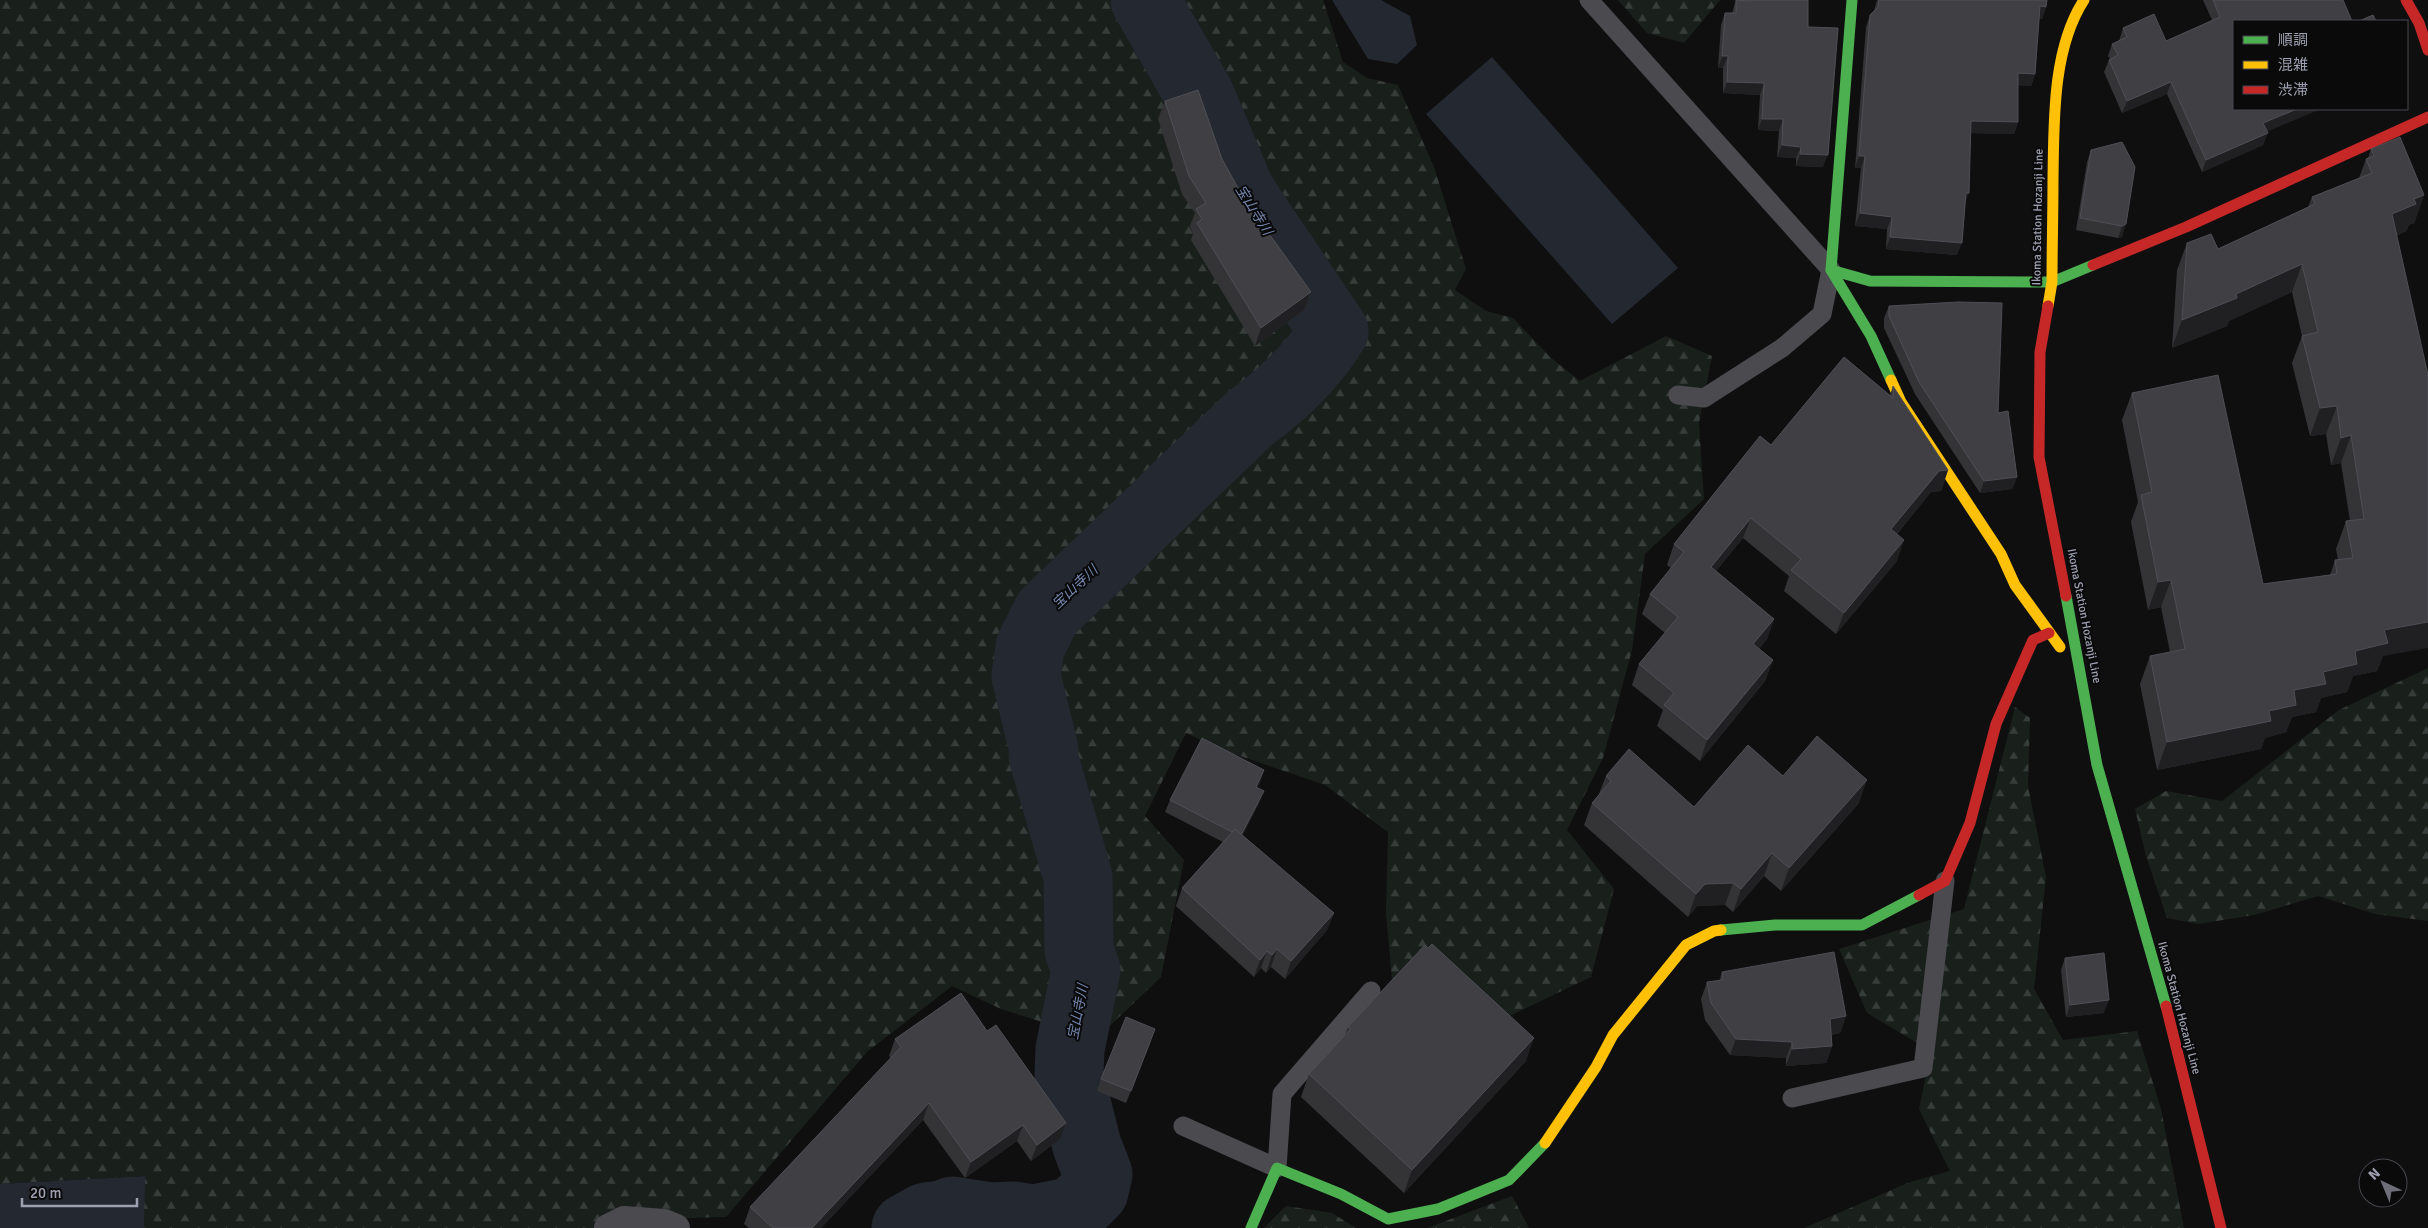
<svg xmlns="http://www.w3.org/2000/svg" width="2428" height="1228" font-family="Signika,'Noto Sans JP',sans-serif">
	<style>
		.forest { fill: url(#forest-firs) }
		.water { fill: #232831 }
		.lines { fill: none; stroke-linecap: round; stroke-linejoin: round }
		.river { stroke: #232831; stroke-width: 69 }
		.lane { stroke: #4a4a4f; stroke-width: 19 }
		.street { stroke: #4a4a4f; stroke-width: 28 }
		.fast { stroke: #4caf50; stroke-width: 11 }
		.slow { stroke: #ffc107; stroke-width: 11 }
		.jam { stroke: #c62828; stroke-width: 11 }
		.wall { fill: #343437 }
		.shaded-wall { fill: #202022 }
		.building { fill: #404044; stroke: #4e4f56 }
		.labels { text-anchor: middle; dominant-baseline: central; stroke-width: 4; stroke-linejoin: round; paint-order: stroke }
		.street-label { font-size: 12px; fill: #9fa1b2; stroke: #0a0a0b }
		.water-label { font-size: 14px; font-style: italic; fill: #7487af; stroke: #0a0a0b }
	</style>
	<defs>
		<pattern id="forest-firs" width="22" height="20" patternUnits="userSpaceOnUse" patternTransform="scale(1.25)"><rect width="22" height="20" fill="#19201b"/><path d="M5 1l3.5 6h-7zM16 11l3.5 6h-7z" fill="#373d3a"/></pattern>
	</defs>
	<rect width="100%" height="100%" fill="#0f0f10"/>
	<g class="forest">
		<path d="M0 0H1323L1343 62 1367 78 1398 85 1434 167 1466 269 1455 290 1486 311 1513 318 1550 357 1580 381 1666 336 1712 356 1699 423 1704 499 1645 554 1632 650 1603 758 1567 830 1614 889 1591 977 1497 1022 1393 991 1386 913 1388 832 1325 785 1220 749 1186 733 1145 816 1184 860 1161 977 1096 1039 1001 1009 952 986 867 1052 726 1217 650 1219 647 1228H144V1176L0 1184Z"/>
		<path d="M1618 0H1720L1684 43 1647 33Z"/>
		<path d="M2428 668V921L2375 914 2318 896 2254 915 2198 924 2167 918 2146 856 2135 809 2166 791 2222 801 2339 710Z"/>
		<path d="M2015 707 2030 718 2028 786 2046 877 2034 989 2063 1040 2137 1031 2161 1109 2184 1228H1804L1910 1182 1950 1171 1919 1109 1931 1051 1867 1013 1839 949 1964 909Z"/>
		<path d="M1512 1196 1529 1228H1427Z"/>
		<path d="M1286 1206 1332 1213 1356 1228H1264Z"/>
	</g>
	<g class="water">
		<path d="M1332 0H1381L1410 16 1417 45 1397 64 1368 59Z"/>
		<path d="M1492 57 1678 268 1612 324 1426 114Z"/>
		<path d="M145 1176 144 1228H0V1184Z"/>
	</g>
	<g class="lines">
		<path class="river" d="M906 1228 926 1217 942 1215 953 1211 991 1217 1014 1216 1034 1219 1074 1211 1094 1191 1098 1174 1087 1146 1069 1074 1070 1049 1086 970 1079 950 1078 877 1043 756 1044 750 1026 676 1030 647 1047 613 1249 419C1282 395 1313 366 1334 331L1241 193 1200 96 1145 0"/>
		<g class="lane">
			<path d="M1589 0 1831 270 1822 314 1782 348 1704 398 1678 395"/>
			<path d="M1792 1098 1923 1068 1945 881"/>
			<path d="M1183 1126 1277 1168 1282 1094 1371 991"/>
		</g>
		<path class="street" d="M608 1228 624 1220 664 1223 676 1228"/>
		<g class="fast">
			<path d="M1852 0 1831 270 1871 336 1891 380"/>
			<path d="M1831 270 1870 281 2052 282 2093 265"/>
			<path d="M2066 596 2097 765 2166 1006"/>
			<path d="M1721 930 1775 925H1862L1919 895"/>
			<path d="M1251 1228 1277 1168 1341 1194 1388 1219 1438 1209 1509 1180 1545 1143"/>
		</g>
		<g class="slow">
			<path d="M2048 306 2052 282C2052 248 2053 213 2053 179 2054 122 2052 49 2084 0"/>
			<path d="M1891 380 1901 402 2001 554 2015 585 2060 647"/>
			<path d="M1545 1143 1596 1067 1613 1035 1686 945 1714 931 1721 930"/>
		</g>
		<g class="jam">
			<path d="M2406 0 2419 23 2428 50"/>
			<path d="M2093 265 2186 227 2428 117"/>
			<path d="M2048 306 2040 352 2039 457 2066 596"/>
			<path d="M1919 895 1945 881 1970 823 1996 724 2033 640 2049 633"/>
			<path d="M2166 1006 2221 1228"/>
		</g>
	</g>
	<g class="wall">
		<path d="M1736 0H1808V27L1823 167 1796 166V158L1777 157 1779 131 1758 130 1760 95 1723 93V68H1718L1721 25 1725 13H1732Z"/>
		<path d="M1877 0H2047L2046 7 2042 19H2039L2035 74 2031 86 2018 85V122L2014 134 1970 133 1965 203 1957 255 1886 249 1887 229 1855 226 1861 168H1855L1866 27 1870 15 1874 11Z"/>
		<path d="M2203 0H2343L2267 132 2263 145 2202 172 2167 94 2122 113 2104 72 2109 60 2110 59 2108 56 2112 44 2119 41 2123 28 2166 41 2212 20Z"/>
		<path d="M1165 101 1222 159 1244 199 1311 292 1304 310 1255 346 1191 240 1193 234 1190 226 1195 213 1182 194 1158 119Z"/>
		<path d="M2371 149 2424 195 2414 223 2409 225 2406 231 2396 236 2383 656 2377 671 2353 676 2347 692 2321 698 2316 712 2292 717 2286 732 2265 738 2261 749 2157 770 2140 684 2150 656 2170 652 2161 607 2148 610 2131 522 2138 502 2122 420 2132 393 2263 584 2330 575 2335 560H2338L2336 549 2346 521H2350L2341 463 2331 465 2326 434 2310 436 2292 363 2302 336 2292 292 2229 321 2227 326 2172 348 2177 270 2187 243 2218 249 2308 207 2312 197 2359 178 2366 159 2368 158Z"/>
		<path d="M2091 150 2135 167 2122 237 2118 238 2076 230 2087 162Z"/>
		<path d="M1889 306 1998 413 2017 477 2012 489 1980 493 1915 394 1884 328V318Z"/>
		<path d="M1893 386 1948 470 1941 491 1931 492 1897 534V561L1836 634 1784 591 1789 576 1743 538 1716 571 1774 619 1767 639 1759 649 1773 660 1765 681 1700 761 1657 726 1663 710 1632 685 1639 664 1665 633 1642 614 1650 594 1671 568 1667 565 1674 544 1771 445 1890 395Z"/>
		<path d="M1264 770 1257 788 1259 803 1242 836 1334 913 1327 930 1285 979 1271 967 1266 973 1261 968 1254 977 1176 906 1182 888 1223 842 1165 812 1170 800Z"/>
		<path d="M1606 776 1694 807 1783 776 1859 803 1781 891 1764 876 1733 912 1725 905 1697 906 1688 917 1584 825 1592 803 1598 796Z"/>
		<path d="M1428 948 1526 1061 1404 1193 1301 1097 1309 1074 1344 1037 1348 1027Z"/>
		<path d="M2065 958 2104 1013 2066 1017 2061 970Z"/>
		<path d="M1722 972 1846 1016 1840 1033 1831 1035 1832 1046 1826 1063 1786 1066V1058L1730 1055 1705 1020 1701 999 1707 982 1719 981Z"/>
		<path d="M987 1031 1066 1123 1060 1139 1031 1161 1017 1141 965 1178 923 1120 821 1228H749L744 1224 750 1207 891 1058 889 1056 895 1039Z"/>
		<path d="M1151 1041 1126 1103 1097 1091 1101 1079Z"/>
	</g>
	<g class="shaded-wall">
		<path d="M2040 6 2046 7 2042 19 2036 18Z"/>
		<path d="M1722 56H1728L1723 68H1718Z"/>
		<path d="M2018 73 2035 74 2031 86 2014 85Z"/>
		<path d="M1727 82 1764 83 1760 95 1723 93Z"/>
		<path d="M2171 82 2167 94 2122 113 2127 101Z"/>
		<path d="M2297 109H2321L2259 135 2263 123Z"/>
		<path d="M1762 119H1783L1779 131 1758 130Z"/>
		<path d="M1971 121 2018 122 2014 134 1966 133Z"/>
		<path d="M2268 133 2263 145 2202 172 2206 160Z"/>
		<path d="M1782 145 1801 147 1796 158 1777 157Z"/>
		<path d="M1800 154 1828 155 1823 167 1796 166Z"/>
		<path d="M1859 156H1865L1861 168H1855Z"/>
		<path d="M1966 193H1969L1964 205Z"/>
		<path d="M2424 195 2414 223 2409 225 2406 231 2381 242 2392 214 2414 199Z"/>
		<path d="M1860 213 1892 217 1887 229 1855 226Z"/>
		<path d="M2126 224 2122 237 2118 238 2122 226Z"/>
		<path d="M1890 237 1962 243 1957 255 1886 249Z"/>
		<path d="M2302 264 2292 292 2229 321 2227 326 2172 348 2182 320 2236 294Z"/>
		<path d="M1311 292 1304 310 1255 346 1261 328Z"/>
		<path d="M2337 406 2326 434 2310 436 2320 408Z"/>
		<path d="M2351 435 2341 463 2331 465 2341 438Z"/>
		<path d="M1948 470 1941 491 1931 492 1884 549 1891 529 1939 471Z"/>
		<path d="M2017 477 2012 489 1980 493 1984 481Z"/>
		<path d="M1751 518 1743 538 1703 587 1711 567Z"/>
		<path d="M1904 540 1897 561 1836 634 1844 613Z"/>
		<path d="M2171 580 2161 607 2148 610 2158 582Z"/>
		<path d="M1774 619 1767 639 1746 665 1753 644Z"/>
		<path d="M2428 622V648L2383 656 2377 671 2353 676 2347 692 2321 698 2316 712 2292 717 2286 732 2265 738 2261 749 2157 770 2167 742 2269 711 2294 690 2355 651 2384 630Z"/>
		<path d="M1773 660 1765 681 1700 761 1707 740Z"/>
		<path d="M1264 770 1260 783 1251 799 1256 787Z"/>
		<path d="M1867 780 1859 803 1781 891 1789 868Z"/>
		<path d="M1264 791 1259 803 1236 849 1241 836Z"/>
		<path d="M1772 853 1764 876 1733 912 1741 889Z"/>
		<path d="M1733 883 1725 905 1697 906 1688 917 1696 894 1705 884Z"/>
		<path d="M1334 913 1327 930 1285 979 1291 961Z"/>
		<path d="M1277 949 1271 967 1266 973 1272 955Z"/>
		<path d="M1267 951 1261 968 1254 977 1260 960Z"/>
		<path d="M2109 1000 2104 1013 2066 1017 2070 1005Z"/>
		<path d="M1846 1016 1840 1033 1824 1036 1830 1019Z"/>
		<path d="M1534 1038 1526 1061 1404 1193 1412 1170Z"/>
		<path d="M1736 1039 1792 1042 1786 1058 1730 1055Z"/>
		<path d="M1832 1046 1826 1063 1786 1066 1792 1049Z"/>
		<path d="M929 1103 923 1120 821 1228H812Z"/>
		<path d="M1066 1123 1060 1139 1031 1161 1037 1145Z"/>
		<path d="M1023 1125 1017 1141 965 1178 971 1162Z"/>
	</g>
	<g class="building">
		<path d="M1736 0 1749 1V0H1808V27L1838 28 1828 155 1800 154 1801 147 1782 145 1783 119H1762L1764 83 1727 82 1728 56H1722L1725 13H1736Z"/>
		<path d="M1879 0H2047L2046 7 2040 6 2035 74 2018 73V122L1971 121 1969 193H1966L1962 243 1890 237 1892 217 1860 213 1865 156H1859L1870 15 1878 7Z"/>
		<path d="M2213 0H2343L2352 21H2234V109H2297L2263 123 2268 133 2206 160 2171 82 2127 101 2109 60 2118 55 2112 44 2127 37 2123 28 2154 14 2166 41 2220 17Z"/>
		<path d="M2373 15 2376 21H2359Z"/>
		<path d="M1198 90 1222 159 1244 199 1311 292 1261 328 1197 223 1202 219 1196 209 1206 203 1189 176 1165 101Z"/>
		<path d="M2400 137 2424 195 2414 199 2416 204 2392 214 2428 375V622L2384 630 2388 643 2355 651 2357 664 2323 672 2326 684 2294 690 2296 705 2269 711 2271 721 2167 742 2150 656 2185 649 2171 580 2158 582 2141 495 2152 492 2132 393 2218 375 2263 584 2337 574 2335 560 2353 558 2346 521 2364 519 2351 435 2341 438 2337 406 2320 408 2302 336 2318 332 2302 264 2236 294 2237 298 2182 320 2187 243 2211 234 2218 249 2315 204 2312 197 2372 173 2366 159 2374 156 2371 149Z"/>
		<path d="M2122 142 2135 167 2126 224 2122 226 2080 218 2091 150Z"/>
		<path d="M1958 302 2002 303 1998 413 2008 411 2017 477 1984 481 1919 382 1889 316V306Z"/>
		<path d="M1844 357 1893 398V386L1948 470 1939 471 1891 529 1904 540 1844 613 1791 570 1801 559 1751 518 1711 567 1774 619 1753 644 1773 660 1707 740 1664 705 1674 693 1639 664 1678 617 1650 594 1684 552 1674 544 1760 436 1771 445Z"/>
		<path d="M1817 736 1867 780 1789 868 1772 853 1741 889 1733 883 1705 884 1696 894 1592 803 1611 781 1606 776 1629 749 1694 807 1748 745 1783 776Z"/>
		<path d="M1202 738 1264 770 1256 787 1264 791 1241 835 1235 829 1232 832 1170 800Z"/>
		<path d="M1235 829 1334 913 1291 961 1277 949 1272 955 1267 951 1260 960 1182 888Z"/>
		<path d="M1432 944 1534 1038 1412 1170 1309 1074 1351 1029 1348 1027 1425 945 1428 948Z"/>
		<path d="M1834 952 1846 1016 1830 1019 1832 1046 1792 1049V1042L1736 1039 1711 1003 1707 982 1723 980 1722 972Z"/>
		<path d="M2104 953 2109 1000 2070 1005 2065 958Z"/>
		<path d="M961 993 987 1031 996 1025 1066 1123 1037 1145 1023 1125 971 1162 929 1103 812 1228H773L750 1207 901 1047 895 1039Z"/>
		<path d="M1126 1017 1155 1029 1131 1091 1101 1079Z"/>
	</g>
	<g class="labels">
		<g class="street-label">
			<text transform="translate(2038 217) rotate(-89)">Ikoma Station Hozanji Line</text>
			<text transform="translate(2084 616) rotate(79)">Ikoma Station Hozanji Line</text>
			<text transform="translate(2179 1008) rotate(75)">Ikoma Station Hozanji Line</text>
		</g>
		<g class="water-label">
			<text transform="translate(1254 210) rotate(58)">宝山寺川</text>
			<text transform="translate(1075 587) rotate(-43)">宝山寺川</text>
			<text transform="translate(1078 1012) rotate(-79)">宝山寺川</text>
		</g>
	</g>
	<rect x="2233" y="20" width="175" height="90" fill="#0a0a0b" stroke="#46464e"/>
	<rect x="2243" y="36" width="25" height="8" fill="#4caf50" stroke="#46464e"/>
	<text x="2278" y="45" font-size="15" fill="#9fa1b2">順調</text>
	<rect x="2243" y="61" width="25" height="8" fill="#ffc107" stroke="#46464e"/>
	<text x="2278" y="70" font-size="15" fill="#9fa1b2">混雑</text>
	<rect x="2243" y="86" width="25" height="8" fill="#c62828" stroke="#46464e"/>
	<text x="2278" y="95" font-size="15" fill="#9fa1b2">渋滞</text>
	<g transform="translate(2383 1183) rotate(316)"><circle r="24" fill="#0a0a0b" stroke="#46464e"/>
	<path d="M0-4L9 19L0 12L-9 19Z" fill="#6d6e79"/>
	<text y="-8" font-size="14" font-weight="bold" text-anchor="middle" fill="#9fa1b2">N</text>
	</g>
	<path d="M22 1198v8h115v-8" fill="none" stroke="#9fa1b2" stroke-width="2.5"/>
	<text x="30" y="1198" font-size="15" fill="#9fa1b2" stroke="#0a0a0b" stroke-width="4" paint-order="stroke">20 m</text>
</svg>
